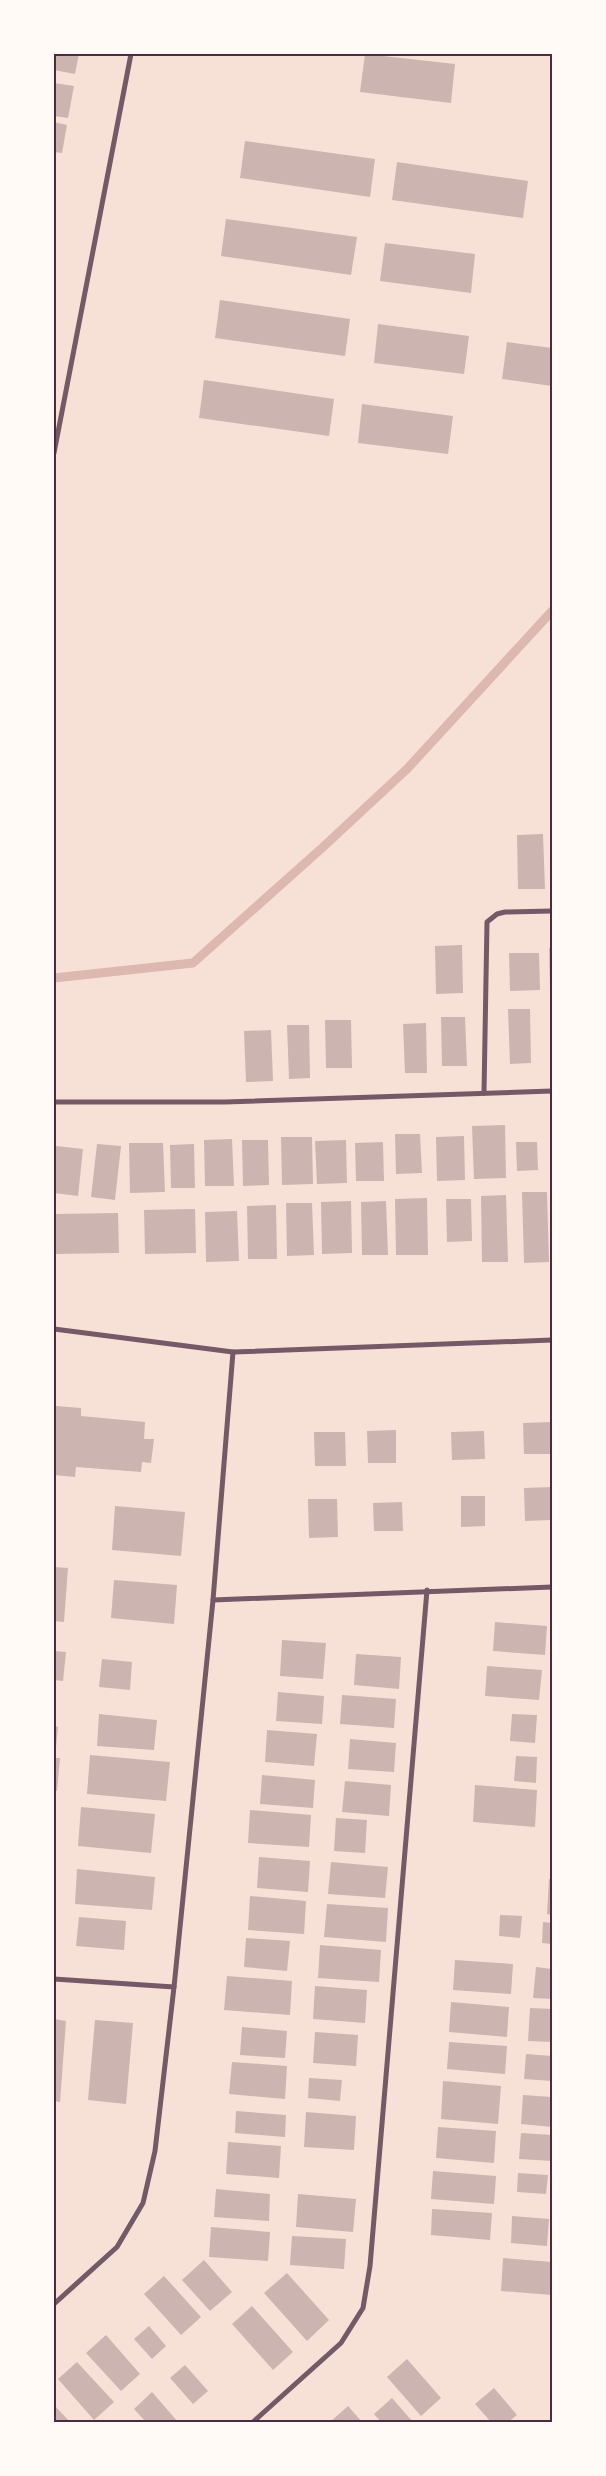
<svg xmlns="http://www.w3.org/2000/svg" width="606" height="2476" font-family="'Golos Text',sans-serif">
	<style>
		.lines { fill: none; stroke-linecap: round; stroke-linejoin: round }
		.stream { stroke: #dcb8b0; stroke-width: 9 }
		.building { fill: #ccb4b1 }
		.minor { stroke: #755966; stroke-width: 5 }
		.neatline { fill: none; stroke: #4a2c40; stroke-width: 2 }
	</style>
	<rect width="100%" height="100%" fill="#f7e1d7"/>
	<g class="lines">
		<path class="stream" d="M54 978 193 963 322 848 407 769 552 611"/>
	</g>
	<g class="building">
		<path d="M54 54H79L75 74 54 70Z"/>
		<path d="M365 54 455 64 451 103 360 92Z"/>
		<path d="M54 83 74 86 68 118 54 116Z"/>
		<path d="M54 122 67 125 62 153 54 152Z"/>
		<path d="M245 141 375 159 370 197 240 178Z"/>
		<path d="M397 162 528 181 523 218 392 200Z"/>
		<path d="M226 219 357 237 351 275 221 256Z"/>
		<path d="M385 243 475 254 471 293 380 281Z"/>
		<path d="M220 300 350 319 345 356 215 338Z"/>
		<path d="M378 324 469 336 464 374 374 363Z"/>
		<path d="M507 342 552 348V386L502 379Z"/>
		<path d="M204 380 334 399 329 436 199 418Z"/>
		<path d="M362 404 453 416 448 454 358 443Z"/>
		<path d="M543 834 545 889H518L517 835Z"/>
		<path d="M462 945 463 993 436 994 435 946Z"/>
		<path d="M549 948H552V989H550Z"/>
		<path d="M509 953H539L540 990 510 991Z"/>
		<path d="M508 1009H530L531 1063 510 1064Z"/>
		<path d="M441 1017H465L467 1066H442Z"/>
		<path d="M325 1020H351L352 1068H326Z"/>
		<path d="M426 1023 427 1073H405L403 1024Z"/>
		<path d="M287 1025H309L310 1078 289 1079Z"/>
		<path d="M271 1030 273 1081 246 1082 244 1031Z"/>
		<path d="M505 1125 506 1178 474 1179 472 1126Z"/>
		<path d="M550 1126H552V1143H551Z"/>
		<path d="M395 1134H420L422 1173 396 1174Z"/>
		<path d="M464 1136 465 1180 437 1181 436 1137Z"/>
		<path d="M281 1137H312L313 1184 282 1185Z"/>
		<path d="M232 1139 234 1186H205L204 1140Z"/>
		<path d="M242 1140H268L269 1185 243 1186Z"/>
		<path d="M346 1140 347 1183 317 1184 315 1141Z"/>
		<path d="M383 1142 384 1181H356L355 1143Z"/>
		<path d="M516 1142H537L538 1170 517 1171Z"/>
		<path d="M129 1143H163L165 1192 130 1193Z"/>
		<path d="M97 1144 121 1146 115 1200 91 1197Z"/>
		<path d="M194 1144 195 1188H171L170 1145Z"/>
		<path d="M56 1146 83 1149 78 1196 54 1193Z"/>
		<path d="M522 1192H547L549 1262 524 1263Z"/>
		<path d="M506 1195 508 1262H482L481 1196Z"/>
		<path d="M427 1198 428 1255H396L395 1199Z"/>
		<path d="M446 1199H471L472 1241 447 1242Z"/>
		<path d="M351 1201 352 1253 322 1254 321 1202Z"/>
		<path d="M386 1201 388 1255H362L361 1202Z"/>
		<path d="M286 1203H312L314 1255 287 1256Z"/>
		<path d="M276 1205 277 1259H248L247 1206Z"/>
		<path d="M195 1209 196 1253 145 1254 144 1210Z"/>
		<path d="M237 1211 239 1261 206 1262 205 1212Z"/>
		<path d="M118 1213 119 1253 54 1254V1214Z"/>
		<path d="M56 1406 81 1408V1416L145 1422 144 1439H154L151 1463 142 1462 141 1472 76 1467 75 1477 54 1475Z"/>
		<path d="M552 1422V1454H524L523 1423Z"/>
		<path d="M396 1430V1463H368L367 1431Z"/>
		<path d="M484 1431 485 1459 452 1460 451 1432Z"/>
		<path d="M314 1432H345L346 1466H315Z"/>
		<path d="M552 1487V1520L525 1521 524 1488Z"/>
		<path d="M461 1496H485V1526L461 1527Z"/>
		<path d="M308 1499H337L338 1537 309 1538Z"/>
		<path d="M402 1502 403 1531H374L373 1503Z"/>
		<path d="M115 1506 185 1512 181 1556 112 1550Z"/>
		<path d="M54 1567 68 1568 64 1622 54 1621Z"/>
		<path d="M114 1580 177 1585 174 1624 111 1618Z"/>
		<path d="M495 1622 547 1626 545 1655 493 1651Z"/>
		<path d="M282 1640 326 1643 323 1679 280 1676Z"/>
		<path d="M54 1651 66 1652 63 1681 54 1680Z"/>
		<path d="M356 1654 401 1657 399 1689 354 1685Z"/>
		<path d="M102 1659 132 1662 130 1690 99 1687Z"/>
		<path d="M487 1666 542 1670 539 1700 485 1696Z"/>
		<path d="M278 1692 324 1696 322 1724 276 1721Z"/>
		<path d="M342 1695 396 1699 394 1728 340 1724Z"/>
		<path d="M99 1714 157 1720 154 1750 97 1746Z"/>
		<path d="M512 1714 537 1715 535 1743 510 1741Z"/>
		<path d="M54 1726 58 1727 56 1747H54Z"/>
		<path d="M267 1730 317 1734 314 1766 265 1762Z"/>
		<path d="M350 1739 396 1743 394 1772 348 1769Z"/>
		<path d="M90 1755 170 1762 166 1801 87 1794Z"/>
		<path d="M516 1756 537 1757 536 1783 514 1781Z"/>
		<path d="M54 1758H60L57 1791H54Z"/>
		<path d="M262 1775 315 1780 313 1808 260 1804Z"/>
		<path d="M345 1781 391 1785 389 1816 342 1812Z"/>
		<path d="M475 1785 537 1790 535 1827 473 1822Z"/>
		<path d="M81 1807 155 1814 151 1853 78 1846Z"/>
		<path d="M250 1810 311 1815 309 1847 248 1843Z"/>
		<path d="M336 1818 367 1820 365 1853 334 1851Z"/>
		<path d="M259 1857 310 1861 308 1892 257 1888Z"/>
		<path d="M331 1862 388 1867 385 1898 328 1894Z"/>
		<path d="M77 1869 155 1877 152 1910 75 1904Z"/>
		<path d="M549 1879H552V1915L547 1914Z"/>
		<path d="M250 1896 306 1901 304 1934 248 1930Z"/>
		<path d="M327 1904 388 1908 386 1942 324 1937Z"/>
		<path d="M500 1915 522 1916 520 1938 499 1936Z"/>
		<path d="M79 1917 126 1921 124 1950 76 1946Z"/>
		<path d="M543 1922 552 1923V1944L542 1943Z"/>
		<path d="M246 1938 290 1941 287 1971 244 1967Z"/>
		<path d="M320 1945 381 1950 379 1982 318 1978Z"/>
		<path d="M455 1960 513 1964 511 1994 453 1990Z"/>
		<path d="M536 1967 552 1969V1999L533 1998Z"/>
		<path d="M227 1976 292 1981 290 2015 224 2010Z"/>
		<path d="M315 1986 367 1990 365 2023 313 2019Z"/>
		<path d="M451 2002 509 2007 507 2037 449 2032Z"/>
		<path d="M530 2008 552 2009V2042L528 2041Z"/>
		<path d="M54 2019 66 2021 60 2102 54 2101Z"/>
		<path d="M95 2020 133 2023 126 2104 88 2100Z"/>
		<path d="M242 2027 287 2031 285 2058 240 2055Z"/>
		<path d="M315 2032 358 2035 356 2066 313 2063Z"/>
		<path d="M449 2042 507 2046 505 2074 447 2069Z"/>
		<path d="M526 2054 552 2056V2081L524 2079Z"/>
		<path d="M232 2062 287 2066 285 2099 229 2094Z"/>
		<path d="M309 2078 342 2080 340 2101 308 2098Z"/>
		<path d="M443 2081 501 2086 498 2124 441 2119Z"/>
		<path d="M523 2095 552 2097V2127L521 2124Z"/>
		<path d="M236 2111 286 2115 285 2137 235 2133Z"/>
		<path d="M306 2112 356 2116 354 2150 304 2147Z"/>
		<path d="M438 2127 496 2131 494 2163 436 2158Z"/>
		<path d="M521 2133 552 2135V2161L519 2159Z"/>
		<path d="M228 2142 281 2146 279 2178 226 2174Z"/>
		<path d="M433 2171 496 2176 494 2204 431 2199Z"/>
		<path d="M518 2173 548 2175 546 2194 517 2192Z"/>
		<path d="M216 2189 270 2194 269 2221 214 2217Z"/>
		<path d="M298 2194 356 2199 353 2232 296 2227Z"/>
		<path d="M432 2209 492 2213 490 2240 431 2235Z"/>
		<path d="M512 2216 549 2219 547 2246 511 2243Z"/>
		<path d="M211 2227 270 2232 268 2261 209 2257Z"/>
		<path d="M292 2236 346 2239 344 2269 290 2265Z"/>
		<path d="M503 2258 552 2262V2295L501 2291Z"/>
		<path d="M204 2260 232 2292 210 2311 182 2280Z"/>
		<path d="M287 2273 329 2320 307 2341 264 2293Z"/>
		<path d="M164 2276 201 2317 181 2335 144 2294Z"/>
		<path d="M252 2306 293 2352 273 2370 232 2324Z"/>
		<path d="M149 2326 166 2346 152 2359 134 2339Z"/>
		<path d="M106 2335 140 2374 121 2391 86 2353Z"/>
		<path d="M407 2359 441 2398 421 2416 387 2377Z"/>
		<path d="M77 2362 114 2402 94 2420 58 2379Z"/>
		<path d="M185 2365 208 2391 193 2404 170 2378Z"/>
		<path d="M494 2388 517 2415 508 2422H491L475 2404Z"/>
		<path d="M152 2392 178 2422H146L134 2409Z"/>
		<path d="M392 2398 413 2422H381L374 2414Z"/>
		<path d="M54 2405 70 2422H54Z"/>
		<path d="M348 2406 362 2422H330Z"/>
	</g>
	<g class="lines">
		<g class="minor">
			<path d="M54 453 131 54"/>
			<path d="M484 1093 487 922 497 914 505 912 552 911"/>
			<path d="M54 1102H225L552 1091"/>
			<path d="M54 1329 233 1352 552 1340"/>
			<path d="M213 1600 552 1587"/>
			<path d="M54 1979 174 1987"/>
			<path d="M54 2304 117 2247 143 2203 155 2151 174 1987 213 1600 233 1352"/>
			<path d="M253 2422 341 2343 363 2308 370 2266 427 1590"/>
		</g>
	</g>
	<rect width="606" height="2476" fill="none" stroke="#fffaf5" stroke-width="110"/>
	<rect x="55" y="55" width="496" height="2366" class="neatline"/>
</svg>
